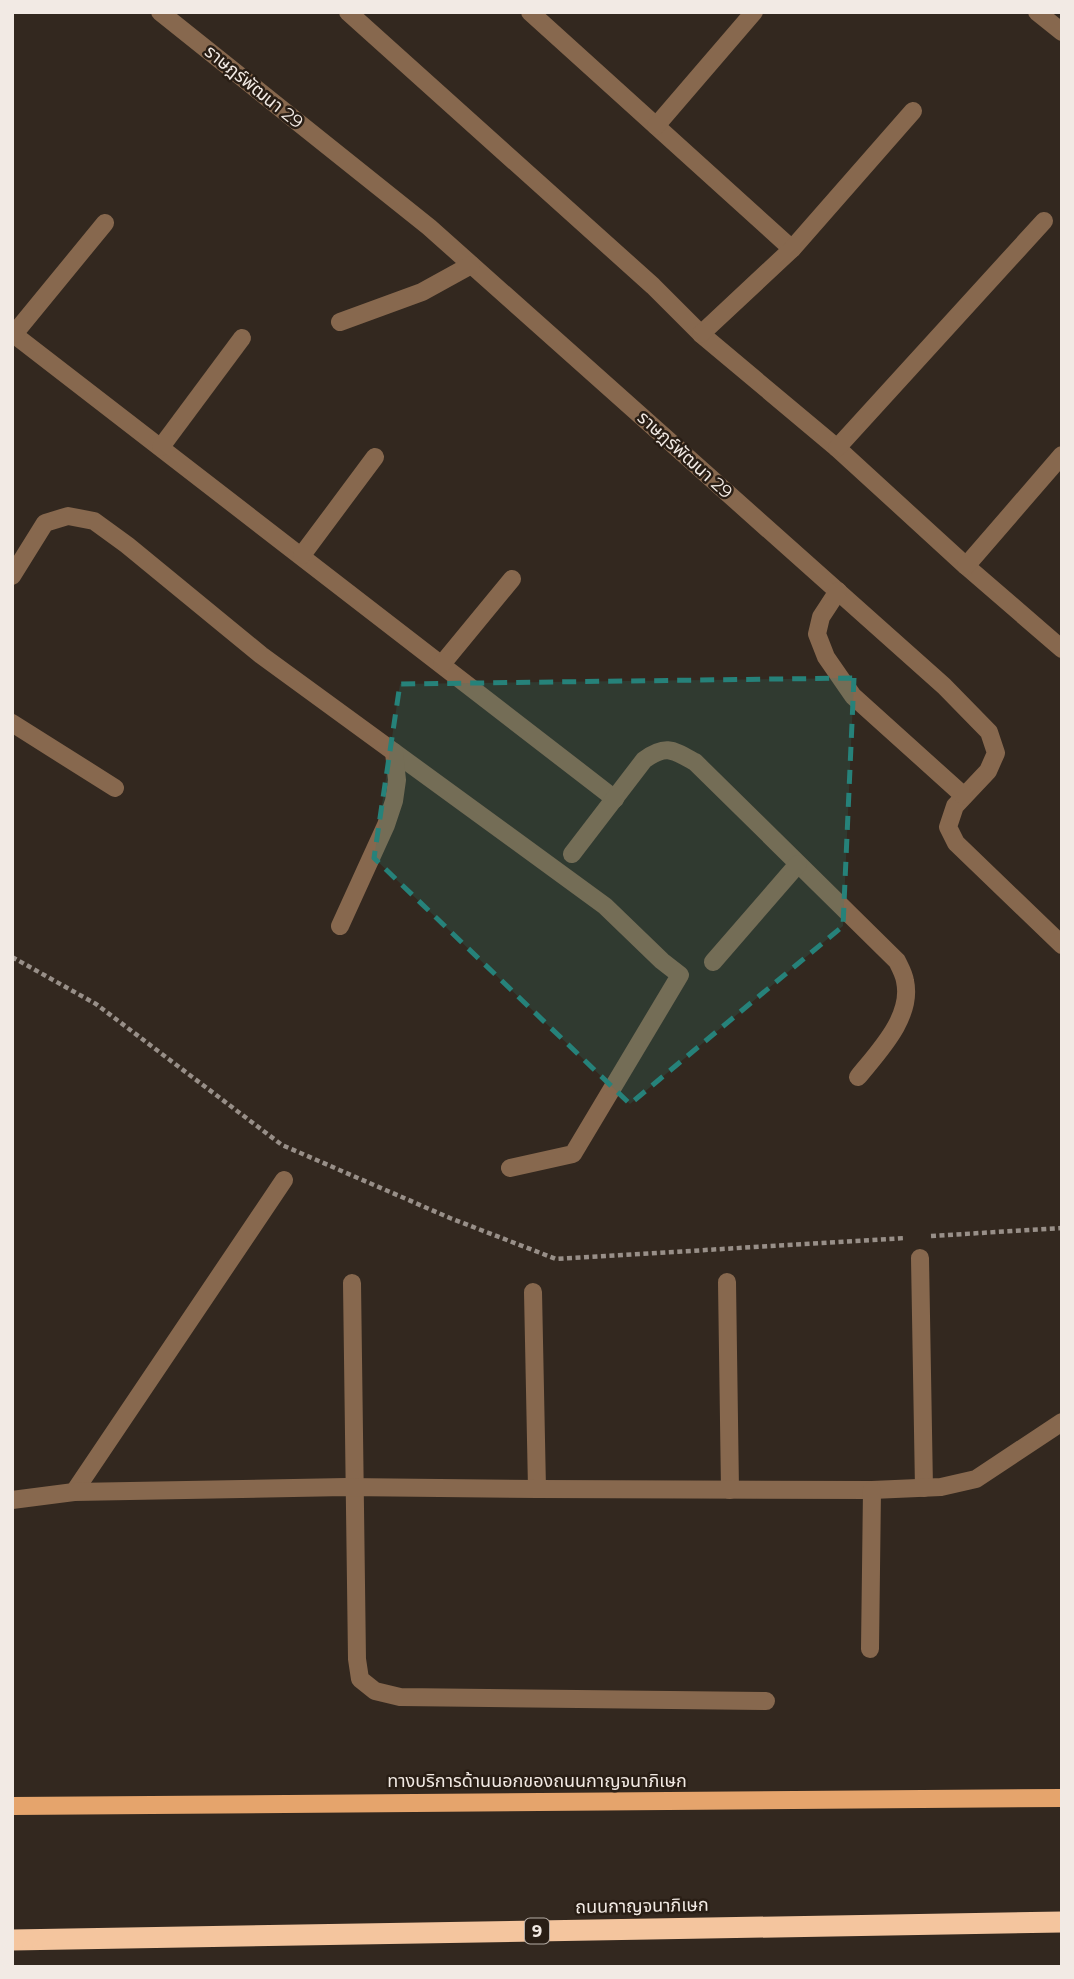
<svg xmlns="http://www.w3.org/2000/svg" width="1074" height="1979" font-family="Montserrat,'Noto Sans Thai',sans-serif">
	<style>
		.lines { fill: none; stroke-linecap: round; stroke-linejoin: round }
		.path { stroke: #988f88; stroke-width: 4.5; stroke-dasharray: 5 3.5; stroke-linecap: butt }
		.minor { stroke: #87684e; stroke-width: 18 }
		.major { stroke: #e5a46c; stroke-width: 18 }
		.highway { stroke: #f4c59e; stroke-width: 21 }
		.marked { fill: #26827a; fill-opacity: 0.2; stroke: #26827a; stroke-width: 5; stroke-dasharray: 14 9; stroke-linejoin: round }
		.labels { text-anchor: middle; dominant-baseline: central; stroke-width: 5; stroke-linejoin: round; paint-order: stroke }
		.shield { fill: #291e15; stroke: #b6ada6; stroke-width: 2 }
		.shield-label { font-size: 16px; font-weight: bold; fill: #f2eae4 }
		.street-label { font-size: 18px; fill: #f2eae4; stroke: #291e15 }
	</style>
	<rect width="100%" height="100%" fill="#33281f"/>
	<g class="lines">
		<g class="path">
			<path d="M12 957 96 1004 282 1145 450 1218 556 1259 905 1238"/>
			<path d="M931 1236 1062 1228"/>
		</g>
		<g class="minor">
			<path d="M160 12 429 227 944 686 989 732 996 753 988 771 955 806 948 827 956 843 1062 945"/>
			<path d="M348 12 653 286 701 334 837 448 966 566 1062 649"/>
			<path d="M530 12 792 249"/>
			<path d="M1037 12 1062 32"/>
			<path d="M656 126 754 12"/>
			<path d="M340 322 422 292 471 265"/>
			<path d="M12 333 615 799"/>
			<path d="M14 334 105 223"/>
			<path d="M701 334 792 249 913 111"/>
			<path d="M161 447 242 338"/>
			<path d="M837 448 1044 221"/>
			<path d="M302 555 375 457"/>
			<path d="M966 566 1062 455"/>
			<path d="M12 576 45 523 68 516 94 521 127 545 261 655 605 906 662 961 680 975 573 1154 510 1168"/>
			<path d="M838 591 821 617 817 634 826 657 853 696 964 796"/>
			<path d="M442 664 512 579"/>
			<path d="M12 723 115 788"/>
			<path d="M572 854 644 760C666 744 673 750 695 762L897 961C900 967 904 974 905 981 913 1017 878 1052 858 1077"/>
			<path d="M340 926 386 825 394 801 397 780 394 752"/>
			<path d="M713 962 798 864"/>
			<path d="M920 1258 924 1488"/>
			<path d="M727 1282 730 1490"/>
			<path d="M352 1283 357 1659 360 1679 375 1691 400 1697 766 1701"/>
			<path d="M533 1292 537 1489"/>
			<path d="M74 1492 284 1180"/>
			<path d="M12 1500 74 1492 346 1487 537 1489 872 1490 941 1487 976 1479 1062 1422"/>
			<path d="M870 1649 872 1490"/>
		</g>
		<path class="major" d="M12 1806 1062 1798"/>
		<path class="highway" d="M12 1940 1062 1922"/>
	</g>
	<path class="marked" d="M854 678 843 926 630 1104 374 858 400 684Z"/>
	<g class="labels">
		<rect class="shield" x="525" y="1918.5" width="24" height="25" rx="5"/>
		<g class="shield-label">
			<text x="537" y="1931">9</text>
		</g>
		<g class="street-label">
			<text transform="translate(254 87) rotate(39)">ราษฎร์พัฒนา 29</text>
			<text transform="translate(685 455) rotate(42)">ราษฎร์พัฒนา 29</text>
			<text x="537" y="1781">ทางบริการด้านนอกของถนนกาญจนาภิเษก</text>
			<text transform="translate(642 1906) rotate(-1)">ถนนกาญจนาภิเษก</text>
		</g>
	</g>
	<rect width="1074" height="1979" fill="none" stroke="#f2eae4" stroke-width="28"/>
</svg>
